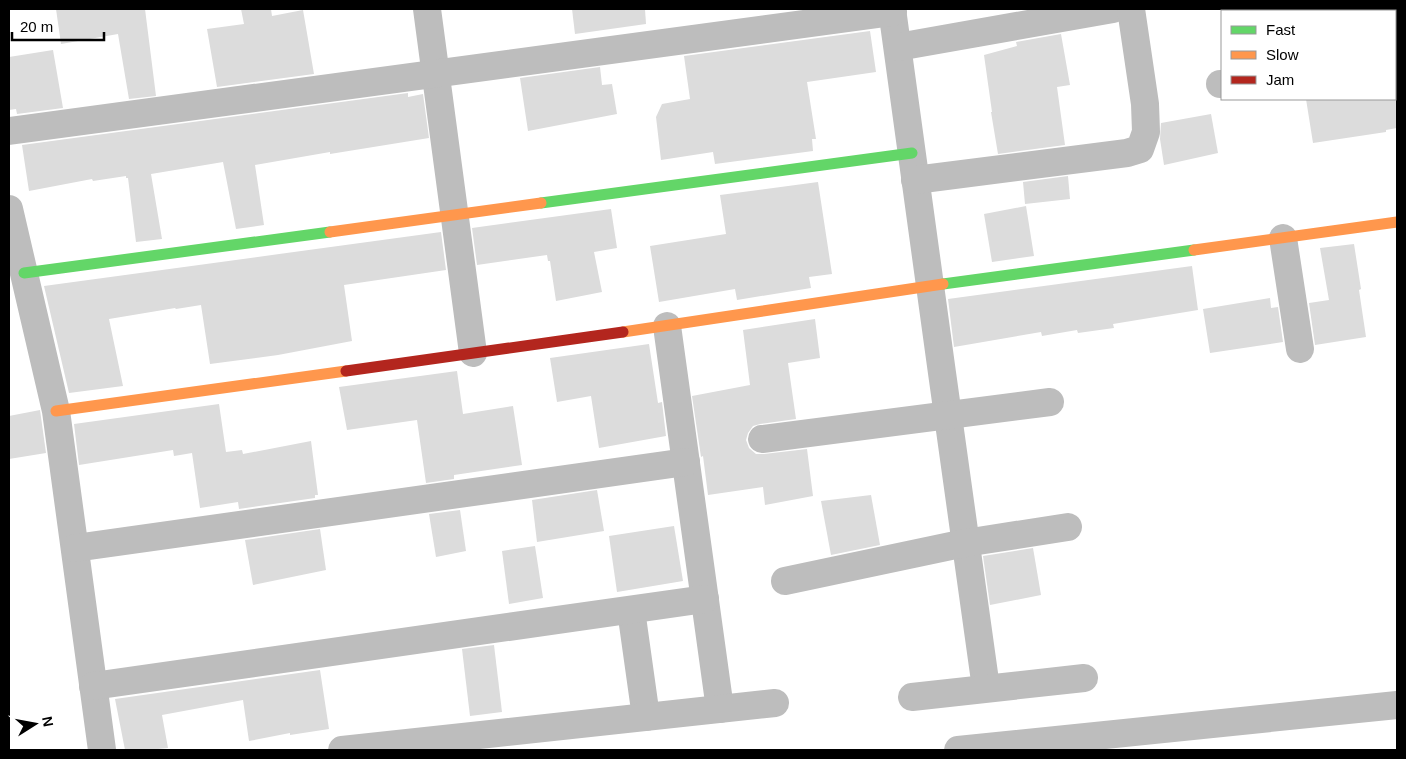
<svg xmlns="http://www.w3.org/2000/svg" width="1406" height="759" font-family="Arial,sans-serif">
	<style>
		.building { fill: #dcdcdc }
		.lines { fill: none; stroke-linecap: round; stroke-linejoin: round }
		.street { stroke: #bdbdbd; stroke-width: 28 }
		.fast { stroke: #63d668; stroke-width: 11 }
		.slow { stroke: #ff974d; stroke-width: 11 }
		.jam { stroke: #b3261e; stroke-width: 11 }
	</style>
	<rect width="100%" height="100%" fill="#fff"/>
	<g class="building">
		<path d="M56 9H145L156 96 129 99 118 34 61 44Z"/>
		<path d="M241 9H271L272 16 303 10 314 74 217 87 207 29 244 24Z"/>
		<path d="M572 9H645L646 24 575 34Z"/>
		<path d="M870 31 876 72 807 82 816 139H812L813 151 715 164 713 152 661 160 656 117 662 104 690 99 684 56Z"/>
		<path d="M1061 34 1070 85 1057 87 1065 145 998 154 991 112H992L984 55 1017 46 1016 42Z"/>
		<path d="M53 50 63 108 17 114 16 109 9 110V57Z"/>
		<path d="M600 67 602 85 612 84 617 114 528 131 520 78Z"/>
		<path d="M408 93V97L423 94 429 138 330 154V152L255 165 264 225 236 229 223 162 151 174 162 239 136 242 128 178H126V176L93 181 92 179 29 191 22 145Z"/>
		<path d="M1306 99H1397V128L1386 130V132L1313 143Z"/>
		<path d="M1211 114 1218 153 1164 165 1160 139 1161 123Z"/>
		<path d="M1068 176 1070 199 1025 204 1023 182Z"/>
		<path d="M818 182 832 274 809 277 811 288 737 300 735 289 659 302 650 246 726 234 720 195Z"/>
		<path d="M1026 206 1034 256 992 262 984 214Z"/>
		<path d="M611 209 617 248 594 252 602 292 556 301 550 261H548L547 255 477 265 472 228Z"/>
		<path d="M441 232 446 270 344 285 352 341 278 355 210 364 201 305 176 309 175 308 109 319 123 386 69 393 44 286Z"/>
		<path d="M1354 244 1361 289 1359 290 1366 337 1315 345 1309 303 1329 300 1320 248Z"/>
		<path d="M1192 266 1198 310 1113 324 1114 328 1078 333 1077 330 1042 336 1041 332 954 347 948 299Z"/>
		<path d="M1270 298 1271 308 1278 307 1283 342 1210 353 1203 309Z"/>
		<path d="M815 319 820 358 788 363 796 419 760 424 753 426 748 433 746 440 749 448 756 454H764L807 449 813 496 765 505 763 487 708 495 703 456 701 457 692 396 750 385 743 330Z"/>
		<path d="M649 344 658 403 662 402 666 436 599 448 591 396 557 402 550 358Z"/>
		<path d="M457 371 463 414 513 406 522 465 454 475V479L426 483 417 420 347 430 339 387Z"/>
		<path d="M219 404 226 452 242 450 243 454 311 441 318 495H315V498L239 509 238 502 200 508 192 453 174 456 173 450 79 465 74 424Z"/>
		<path d="M40 410 46 453 9 459V416Z"/>
		<path d="M597 490 604 531 537 542 532 500Z"/>
		<path d="M871 495 880 545 831 555 821 501Z"/>
		<path d="M460 510 466 551 436 557 429 514Z"/>
		<path d="M674 526 683 581 617 592 609 536Z"/>
		<path d="M320 529 326 570 253 585 245 540Z"/>
		<path d="M535 546 543 598 509 604 502 551Z"/>
		<path d="M1033 548 1041 595 990 605 983 556Z"/>
		<path d="M494 645 502 712 470 716 462 649Z"/>
		<path d="M320 670 329 729 290 735V733L249 741 243 700 162 715 168 748 148 750H125L115 699Z"/>
	</g>
	<g class="lines">
		<g class="street">
			<path d="M427 9 473 353"/>
			<path d="M892 9C923 235 954 462 986 688"/>
			<path d="M898 47 1113 9"/>
			<path d="M1395 61H1397"/>
			<path d="M1220 84H1222"/>
			<path d="M9 131 893 12"/>
			<path d="M915 180 1127 153 1140 149 1146 132 1145 104 1131 9"/>
			<path d="M9 209 56 411 102 750"/>
			<path d="M1283 238 1300 349"/>
			<path d="M667 326 720 709"/>
			<path d="M762 439 1050 402"/>
			<path d="M75 548 686 462"/>
			<path d="M785 581 965 543 1068 527"/>
			<path d="M631 610 646 717"/>
			<path d="M93 686 705 599"/>
			<path d="M912 697 1084 678"/>
			<path d="M342 750 775 703"/>
			<path d="M958 750 1397 705"/>
		</g>
		<g class="fast">
			<path d="M541 203 912 153"/>
			<path d="M24 273 330 232"/>
			<path d="M943 284 1194 250"/>
		</g>
		<g class="slow">
			<path d="M330 232 541 203"/>
			<path d="M1194 250 1397 222"/>
			<path d="M623 332 943 284"/>
			<path d="M56 411 346 371"/>
		</g>
		<path class="jam" d="M346 371 623 332"/>
	</g>
	<rect width="1406" height="759" fill="none" stroke="#000000" stroke-width="20"/>
	<rect x="1221" y="10" width="175" height="90" fill="#ffffff" stroke="#999999"/>
	<rect x="1231" y="26" width="25" height="8" fill="#63d668" stroke="#999999"/>
	<text x="1266" y="35" font-size="15" fill="#000000">Fast</text>
	<rect x="1231" y="51" width="25" height="8" fill="#ff974d" stroke="#999999"/>
	<text x="1266" y="60" font-size="15" fill="#000000">Slow</text>
	<rect x="1231" y="76" width="25" height="8" fill="#b3261e" stroke="#999999"/>
	<text x="1266" y="85" font-size="15" fill="#000000">Jam</text>
	<g transform="translate(35 724) rotate(79)" stroke="#ffffff" stroke-width="4" paint-order="stroke">
	<path d="M0-4L9 19L0 12L-9 19Z" fill="#000000"/>
	<text y="-8" font-size="14" font-weight="bold" text-anchor="middle" fill="#000000">N</text>
	</g>
	<path d="M12 32v8h92v-8" fill="none" stroke="#000000" stroke-width="2.5"/>
	<text x="20" y="32" font-size="15" fill="#000000" stroke="#ffffff" stroke-width="4" paint-order="stroke">20 m</text>
</svg>
